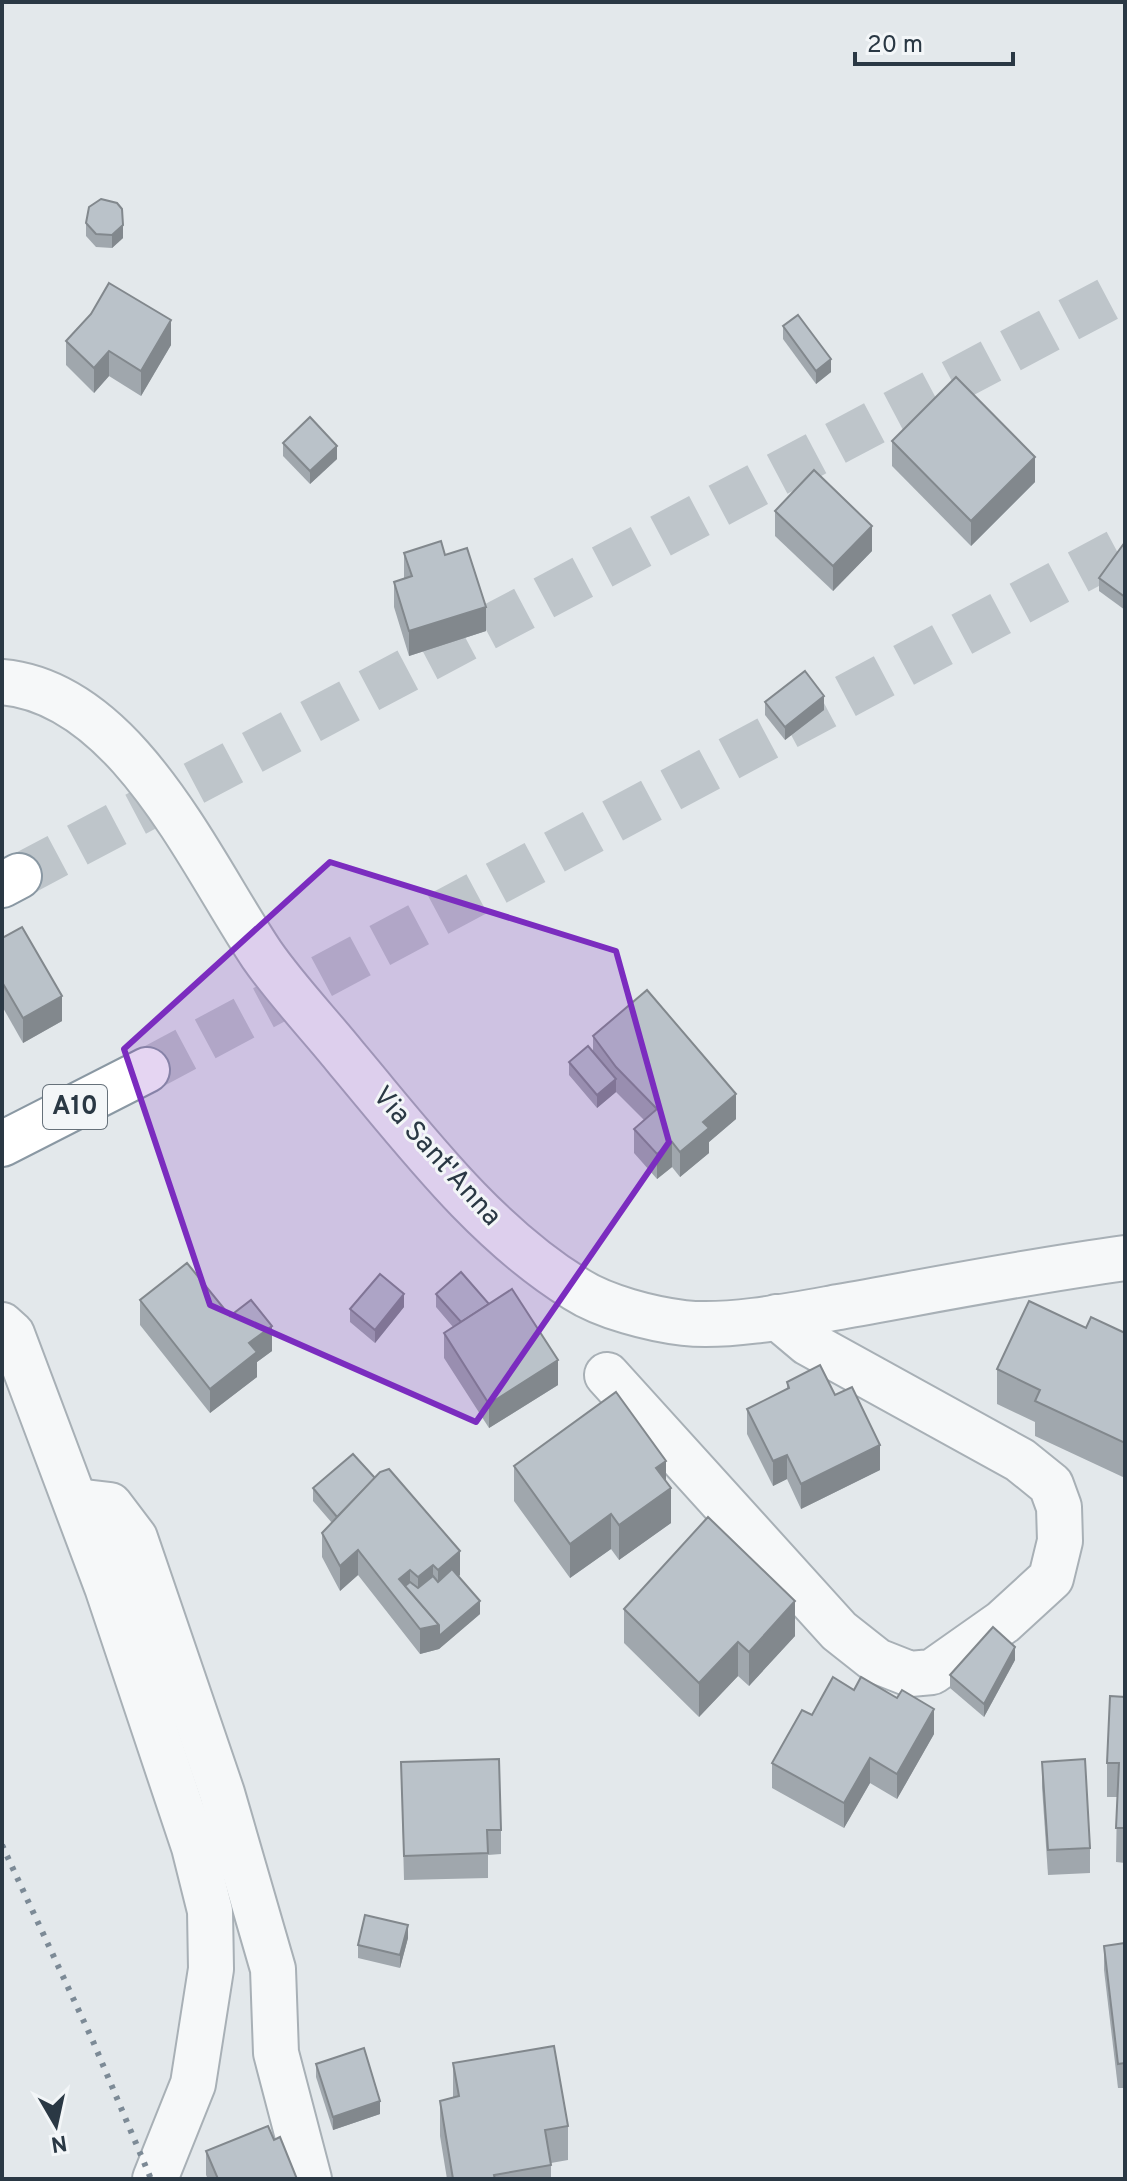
<svg xmlns="http://www.w3.org/2000/svg" width="1127" height="2181" font-family="Overpass,sans-serif">
	<style>
		.lines { fill: none; stroke-linecap: round; stroke-linejoin: round }
		.highway-tunnel { stroke: #bec5ca; stroke-width: 44; stroke-dasharray: 44 22; stroke-linecap: butt }
		.minor-casing { stroke: #a8b0b6; stroke-width: 48 }
		.highway-casing { stroke: #8a98a3; stroke-width: 48 }
		.minor { stroke: #f6f8f9; stroke-width: 44 }
		.highway { stroke: #fff; stroke-width: 44 }
		.rail { stroke: #7c8a96; stroke-width: 6; stroke-dasharray: 4 8; stroke-linecap: butt }
		.wall { fill: #a0a7ad }
		.shaded-wall { fill: #82888d }
		.building { fill: #bac2c9; stroke: #82888d; stroke-width: 2 }
		.marked { fill: #7b2cbf; fill-opacity: 0.2; stroke: #7b2cbf; stroke-width: 6; stroke-linejoin: round }
		.labels { text-anchor: middle; dominant-baseline: central; stroke-width: 6; stroke-linejoin: round; paint-order: stroke }
		.shield { fill: #f3f6f8; stroke: #66717a; stroke-width: 2 }
		.shield-label { font-size: 26px; font-weight: bold; fill: #2a3844 }
		.street-label { font-size: 28px; fill: #2a3844; stroke: #f3f6f8 }
	</style>
	<rect width="100%" height="100%" fill="#e3e8eb"/>
	<g class="lines">
		<g class="highway-tunnel">
			<path d="M19 876 1125 290"/>
			<path d="M147 1070 1125 547"/>
		</g>
		<g class="minor-casing">
			<g id="minor">
				<path d="M2 682C127 693 200 863 262 955 287 991 319 1024 347 1059 416 1141 484 1232 576 1289 604 1307 651 1319 684 1323 728 1328 794 1315 839 1307 934 1290 1029 1271 1125 1258"/>
				<path d="M2 1325 12 1334 107 1587 194 1847 210 1911 211 1969 193 2084 155 2179"/>
				<path d="M607 1375 839 1631 877 1661 910 1674 932 1672 1003 1622 1051 1578 1060 1541 1059 1507 1051 1485 1020 1460 808 1343 777 1317"/>
				<path d="M76 1501 110 1505 135 1538 222 1793 273 1969 276 2053 309 2179"/>
			</g>
		</g>
		<g class="highway-casing">
			<g id="highway">
				<path d="M2 885 19 876"/>
				<path d="M2 1144 147 1070"/>
			</g>
		</g>
		<use href="#minor" class="minor"/>
		<use href="#highway" class="highway"/>
		<path class="rail" d="M2 1845 92 2039 151 2179"/>
	</g>
	<g class="wall">
		<path d="M86 223 123 238 112 248 96 247 86 236Z"/>
		<path d="M783 326 831 372 816 384 783 339Z"/>
		<path d="M66 341 171 345 141 396 109 376 94 393 66 365Z"/>
		<path d="M892 441 1035 482 971 546 892 466Z"/>
		<path d="M283 443 337 459 310 484 283 456Z"/>
		<path d="M775 511 872 551 833 591 775 536Z"/>
		<path d="M1125 542V610L1099 591V578Z"/>
		<path d="M404 553 445 555 486 631 409 656 394 607V582L404 578Z"/>
		<path d="M765 702 824 710 785 740 765 715Z"/>
		<path d="M2 938 62 1021 23 1043 2 1006Z"/>
		<path d="M593 1036 736 1119 709 1142V1153L680 1177 672 1167 657 1179 634 1153V1129L644 1120 616 1092 597 1108 569 1075V1062L593 1052Z"/>
		<path d="M436 1294 558 1385 489 1428 444 1358V1333L453 1327 436 1307Z"/>
		<path d="M140 1300 230 1316 272 1351 257 1362V1377L210 1413 140 1325Z"/>
		<path d="M404 1307 375 1343 350 1322V1309Z"/>
		<path d="M1086 1328 1125 1333V1478L1035 1436V1422L997 1404V1369Z"/>
		<path d="M787 1382 835 1395 880 1470 801 1509 787 1479 773 1486 747 1434V1409L787 1389Z"/>
		<path d="M514 1466 666 1481 671 1523 619 1560 611 1549 570 1578 514 1501Z"/>
		<path d="M313 1488 460 1575 459 1576 480 1614 439 1649 420 1654 358 1575 340 1591 322 1557V1533L332 1523 313 1501Z"/>
		<path d="M624 1609 795 1636 749 1686 738 1676 699 1717 624 1643Z"/>
		<path d="M1015 1660 984 1717 950 1688V1675Z"/>
		<path d="M854 1690 897 1698 934 1734 897 1799 870 1783 844 1828 772 1788V1763L812 1715Z"/>
		<path d="M1125 1697V1863L1116 1862 1117 1797H1107V1763Z"/>
		<path d="M401 1762 501 1830V1854L488 1855V1878L404 1880Z"/>
		<path d="M1042 1762 1090 1848V1873L1048 1875 1042 1787Z"/>
		<path d="M408 1938 400 1968 358 1958V1945Z"/>
		<path d="M1125 1943V2088H1118L1104 1970V1946Z"/>
		<path d="M453 2063 568 2126V2160L551 2163V2179H447L440 2136V2101L453 2098Z"/>
		<path d="M316 2064 380 2114 333 2130 316 2077Z"/>
		<path d="M274 2140 297 2179H208L206 2175V2151Z"/>
	</g>
	<g class="shaded-wall">
		<path d="M123 225V238L112 248V235Z"/>
		<path d="M171 320V345L141 396V371Z"/>
		<path d="M109 351V376L94 393V368Z"/>
		<path d="M831 359V372L816 384V371Z"/>
		<path d="M337 446V459L310 484V471Z"/>
		<path d="M1035 457V482L971 546V521Z"/>
		<path d="M872 526V551L833 591V566Z"/>
		<path d="M486 607V631L409 656V631Z"/>
		<path d="M824 696V710L785 740V727Z"/>
		<path d="M62 996V1021L23 1043V1018Z"/>
		<path d="M616 1079V1092L597 1108V1095Z"/>
		<path d="M736 1094V1119L709 1142V1153L680 1177V1152L703 1122Z"/>
		<path d="M672 1142V1167L657 1179V1154Z"/>
		<path d="M404 1294V1307L375 1343V1330Z"/>
		<path d="M272 1326V1351L257 1362V1377L210 1413V1389L249 1343Z"/>
		<path d="M558 1360V1385L489 1428V1404Z"/>
		<path d="M880 1445V1470L801 1509V1484Z"/>
		<path d="M787 1455V1479L773 1486V1461Z"/>
		<path d="M666 1461V1491L671 1488V1523L619 1560V1525L656 1468Z"/>
		<path d="M611 1514V1549L570 1578V1544Z"/>
		<path d="M358 1550V1575L340 1591V1566Z"/>
		<path d="M460 1551V1575L438 1595V1570Z"/>
		<path d="M433 1565V1589L418 1601V1577Z"/>
		<path d="M410 1570V1595L399 1579Z"/>
		<path d="M480 1601V1614L439 1649 420 1654V1629Z"/>
		<path d="M795 1601V1636L749 1686V1652Z"/>
		<path d="M738 1642V1676L699 1717V1683Z"/>
		<path d="M1015 1647V1660L984 1717V1704Z"/>
		<path d="M934 1709V1734L897 1799V1774Z"/>
		<path d="M870 1758V1783L844 1828V1803Z"/>
		<path d="M408 1925V1938L400 1968V1955Z"/>
		<path d="M380 2101V2114L333 2130V2117Z"/>
	</g>
	<g class="building">
		<path d="M101 199 117 203 122 209 123 225 112 235 96 234 86 223 89 207Z"/>
		<path d="M109 283 171 320 141 371 109 351 94 368 66 341 91 314Z"/>
		<path d="M798 315 831 359 816 371 783 326Z"/>
		<path d="M956 377 1035 457 971 521 892 441Z"/>
		<path d="M310 417 337 446 310 471 283 443Z"/>
		<path d="M814 470 872 526 833 566 775 511Z"/>
		<path d="M441 541 445 555 467 548 486 607 409 631 394 582 412 576 404 553Z"/>
		<path d="M1125 542V597L1099 578Z"/>
		<path d="M805 671 824 696 785 727 765 702Z"/>
		<path d="M22 927 62 996 23 1018 2 982V938Z"/>
		<path d="M647 990 736 1094 703 1122 709 1128 680 1152 672 1142 657 1154 634 1129 657 1109 616 1067 593 1036Z"/>
		<path d="M588 1046 616 1079 597 1095 569 1062Z"/>
		<path d="M187 1263 230 1316 251 1300 272 1326 249 1343 257 1352 210 1389 140 1300Z"/>
		<path d="M461 1272 489 1304 461 1322 436 1294Z"/>
		<path d="M380 1274 404 1294 375 1330 350 1309Z"/>
		<path d="M512 1289 558 1360 489 1404 444 1333Z"/>
		<path d="M1029 1301 1086 1328 1091 1317 1125 1333V1443L1035 1401 1040 1390 997 1369Z"/>
		<path d="M820 1365 835 1395 852 1387 880 1445 801 1484 787 1455 773 1461 747 1409 789 1388 787 1382Z"/>
		<path d="M616 1392 666 1461 656 1468 671 1488 619 1525 611 1514 570 1544 514 1466Z"/>
		<path d="M353 1454 375 1478 337 1517 313 1488Z"/>
		<path d="M389 1469 460 1551 438 1570 433 1565 418 1577 410 1570 399 1579 439 1625 420 1629 358 1550 340 1566 322 1533 380 1472Z"/>
		<path d="M708 1517 795 1601 749 1652 738 1642 699 1683 624 1609Z"/>
		<path d="M452 1569 480 1601 439 1636V1625L405 1586 410 1582 418 1588 433 1576 438 1582Z"/>
		<path d="M993 1627 1015 1647 984 1704 950 1675Z"/>
		<path d="M833 1677 854 1690 861 1677 897 1698 902 1690 934 1709 897 1774 870 1758 844 1803 772 1763 802 1710 812 1715Z"/>
		<path d="M1110 1696 1125 1697V1828H1116L1119 1763H1107Z"/>
		<path d="M499 1759 501 1830H487L488 1853 404 1856 401 1762Z"/>
		<path d="M1085 1759 1090 1848 1048 1850 1042 1762Z"/>
		<path d="M365 1915 408 1925 400 1955 358 1945Z"/>
		<path d="M1125 1943V2063L1118 2064 1104 1946Z"/>
		<path d="M554 2046 568 2126 545 2130 551 2165 494 2175 495 2179H453L440 2101 459 2096 453 2063Z"/>
		<path d="M364 2048 380 2101 333 2117 316 2064Z"/>
		<path d="M268 2126 274 2140 280 2137 297 2179H218L206 2151Z"/>
	</g>
	<path class="marked" d="M330 862 616 951 669 1142 476 1422 210 1305 124 1049Z"/>
	<g class="labels">
		<rect class="shield" x="43" y="1085" width="64" height="44" rx="6"/>
		<g class="shield-label">
			<text x="75" y="1107">A10</text>
		</g>
		<g class="street-label">
			<text transform="translate(436 1157) rotate(48)">Via Sant'Anna</text>
		</g>
	</g>
	<rect width="1127" height="2181" fill="none" stroke="#2a3844" stroke-width="8"/>
	<g transform="translate(56 2125) rotate(171)" stroke="#f3f6f8" stroke-width="6" paint-order="stroke">
	<path d="M0-6L14 30L0 20L-14 30Z" fill="#2a3844"/>
	<text y="-12" font-size="22" font-weight="bold" text-anchor="middle" fill="#2a3844">N</text>
	</g>
	<path d="M855 52v12h158v-12" fill="none" stroke="#2a3844" stroke-width="4"/>
	<text x="867" y="52" font-size="24" fill="#2a3844" stroke="#f3f6f8" stroke-width="6" paint-order="stroke">20 m</text>
</svg>
